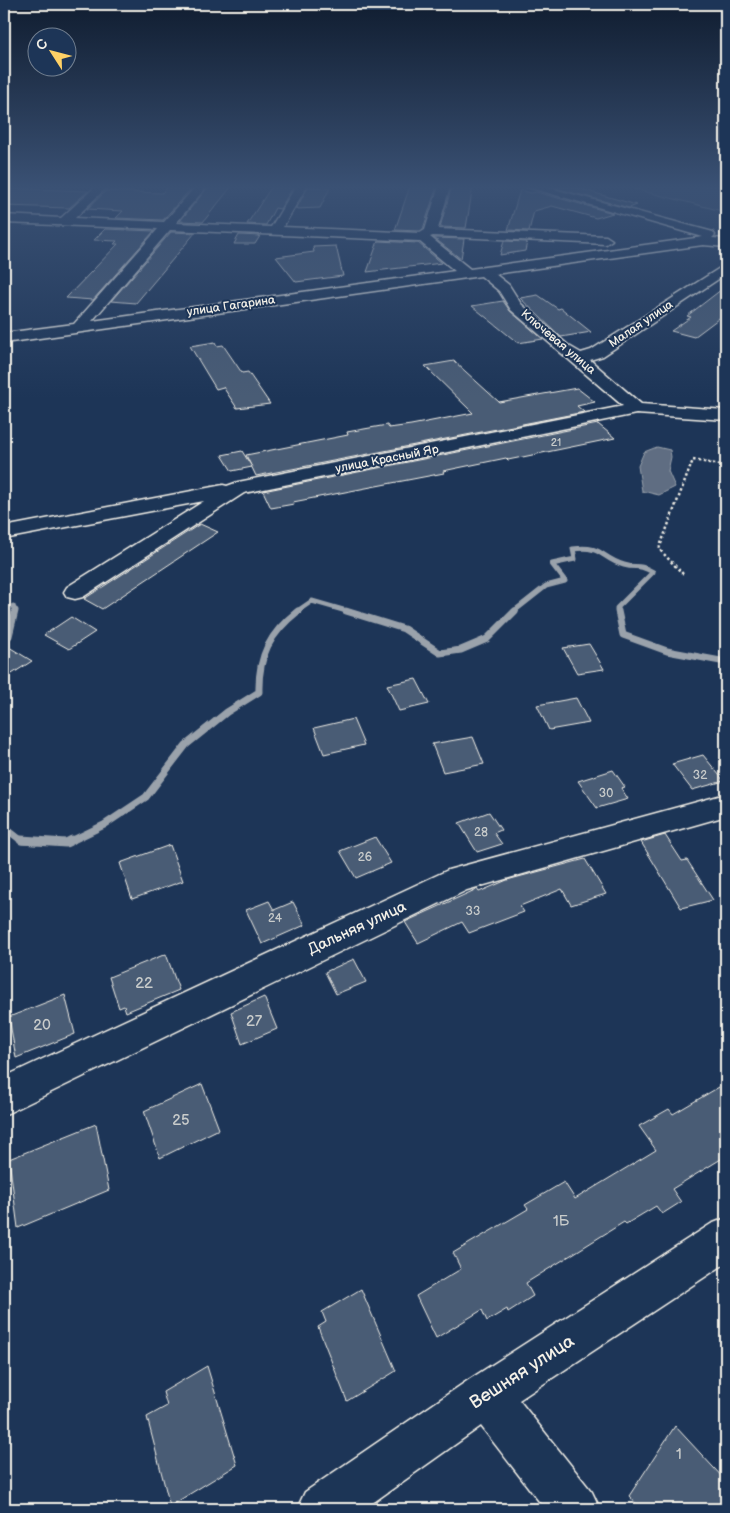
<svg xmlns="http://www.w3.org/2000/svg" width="730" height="1513" font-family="'Balsamiq Sans',sans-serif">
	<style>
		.green { fill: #354a67; stroke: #949ea8 }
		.water { fill: #5e6d82; stroke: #9aa2ab }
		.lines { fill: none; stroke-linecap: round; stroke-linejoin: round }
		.stream-far2 { stroke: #9aa2ab; stroke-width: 5 }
		.stream-far1 { stroke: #9aa2ab; stroke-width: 7 }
		.stream { stroke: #9aa2ab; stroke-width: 9 }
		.building { fill: #485b74; stroke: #f4f1e8 }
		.street-casing { stroke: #f4f1e8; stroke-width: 3 }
		.path { stroke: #f4f1e8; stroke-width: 2.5; stroke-dasharray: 2.5 2.5; stroke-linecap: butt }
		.street { fill: #1d3557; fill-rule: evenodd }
		.labels { text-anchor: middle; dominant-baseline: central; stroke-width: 4; stroke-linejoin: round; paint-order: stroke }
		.far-number-label { font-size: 11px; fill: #c9cccb }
		.far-street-label { font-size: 12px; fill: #f4f1e8; stroke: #1d3557 }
		.number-label { font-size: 12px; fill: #c9cccb }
		.street-label { font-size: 15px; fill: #f4f1e8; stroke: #1d3557 }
		.near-number-label { font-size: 15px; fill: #c9cccb }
		.near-street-label { font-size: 18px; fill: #f4f1e8; stroke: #1d3557 }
	</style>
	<rect width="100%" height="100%" fill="#1d3557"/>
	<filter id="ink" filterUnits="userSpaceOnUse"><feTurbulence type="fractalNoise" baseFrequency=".02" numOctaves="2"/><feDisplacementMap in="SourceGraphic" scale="10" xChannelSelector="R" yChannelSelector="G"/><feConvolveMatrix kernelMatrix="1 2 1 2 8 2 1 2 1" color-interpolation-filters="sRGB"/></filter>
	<g filter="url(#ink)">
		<path class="green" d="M623 186H726V212Z"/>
		<path class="water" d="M657 447 670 450 671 457 668 471 675 487 659 495 642 491 638 466 644 452Z"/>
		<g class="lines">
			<g class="stream-far2">
				<path d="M13 606 15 612"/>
				<path d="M296 612 312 601 350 612"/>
				<path d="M513 612 546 586 565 581 552 564 575 559 573 549C603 545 600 558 624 565 637 569 637 563 653 572L617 608 618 612"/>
			</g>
			<g class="stream-far1">
				<path d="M346 611 404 629 440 653 461 650 487 639 515 611"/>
				<path d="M618 611 623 635 667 651 726 662"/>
				<path d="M4 641 9 636 15 611"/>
				<path d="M4 827 22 841 36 842"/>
				<path d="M69 842 104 825 146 797 186 745 227 712 259 692C258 656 270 633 298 611"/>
			</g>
			<path class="stream" d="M21 840 66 843 72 840"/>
		</g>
		<g class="building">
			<path d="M169 186H193L163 220 116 218 123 211 87 209 106 191 162 193Z"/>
			<path d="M209 186H232L203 222 180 221Z"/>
			<path d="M272 186 293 187 280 209 275 208 266 225 247 224Z"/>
			<path d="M410 186H437L423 229 420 231 395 230Z"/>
			<path d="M452 186H473L466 228 440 227Z"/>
			<path d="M570 186 637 205 629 208 552 187Z"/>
			<path d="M308 187 330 188 320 208 296 209Z"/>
			<path d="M4 188 63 190 88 191 69 208 4 206Z"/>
			<path d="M520 190 531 193 536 192 613 213 596 218 552 206 534 211 529 231 508 230Z"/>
			<path d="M105 229 154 231 93 300 66 298 118 244H114L117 241 94 240Z"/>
			<path d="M171 232 195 233 136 303 111 301Z"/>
			<path d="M239 235 260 236 255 244H234Z"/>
			<path d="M434 238 464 239 461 259Z"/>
			<path d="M378 241 418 243 442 263 367 272Z"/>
			<path d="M504 241 527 242 525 251 500 255Z"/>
			<path d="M336 246 343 276 296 282 276 257 314 252 313 247Z"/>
			<path d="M726 286V313L694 337 671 331 691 317 687 316Z"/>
			<path d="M538 295 558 309 561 308 591 332 561 337 520 298Z"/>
			<path d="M503 301 510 311 543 339 518 343 472 306Z"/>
			<path d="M215 342 217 346 223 345 242 373 248 372 270 404 237 408 223 387 216 389 190 346Z"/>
			<path d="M454 361 499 402 577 388 595 402 577 406 584 412 256 476 246 455 348 435 347 432 387 425 389 428 411 425 473 413 425 366Z"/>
			<path d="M598 424 615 438 508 460 506 458 443 471 444 473 293 502 294 504 271 508 263 491Z"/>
			<path d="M242 451 252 467 232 471 222 455Z"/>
			<path d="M200 524 218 532 102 609 84 599Z"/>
			<path d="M71 617 95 632 69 649 44 635Z"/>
			<path d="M4 644 32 661 4 679Z"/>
			<path d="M589 644 604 669 577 673 563 648Z"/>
			<path d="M416 679 429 704 399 711 387 685Z"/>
			<path d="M576 698 589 723 549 730 537 705Z"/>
			<path d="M353 719 364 745 324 754 314 728Z"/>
			<path d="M473 737 484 764 443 772 432 744Z"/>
			<path d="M703 755 724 781 692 790 672 764Z"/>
			<path d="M613 770 625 787 621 788 628 799 597 808 578 781Z"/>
			<path d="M489 812 501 830 494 833 502 844 477 852 459 823Z"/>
			<path d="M665 835 682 861 687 860 713 900 681 908 641 842Z"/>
			<path d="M375 837 391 863 356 878 340 851Z"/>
			<path d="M170 845 183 881 132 899 120 863Z"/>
			<path d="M585 859 606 894 571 905 562 889 520 906 524 912 469 933 462 922 418 943 405 922 477 889 479 892 507 880Z"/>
			<path d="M269 901 274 910 293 902 305 925 262 944 246 910Z"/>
			<path d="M166 954 179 990 126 1012 124 1006 119 1008 109 977Z"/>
			<path d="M354 959 366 982 336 994 325 972Z"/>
			<path d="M65 995 75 1034 16 1058 9 1017Z"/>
			<path d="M264 997 277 1029 242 1044 231 1012Z"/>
			<path d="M726 1083V1156L672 1189 681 1202 662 1214 656 1206 626 1224 624 1222 526 1283 533 1296 508 1312 507 1309 487 1321 482 1310 436 1338 416 1296 461 1269 453 1253 528 1209 525 1205 564 1182 575 1199 656 1150 639 1126 669 1109 673 1114Z"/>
			<path d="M202 1084 219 1129 160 1158 144 1111Z"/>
			<path d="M96 1124 109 1190 18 1228 9 1159Z"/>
			<path d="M361 1289 396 1371 347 1401 318 1327 326 1322 322 1312Z"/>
			<path d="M207 1366 237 1465 170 1506 147 1417 167 1406 163 1392Z"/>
			<path d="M675 1426 726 1481V1497L719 1509H641L629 1496Z"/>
		</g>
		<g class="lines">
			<g class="street-casing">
				<g id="street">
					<path d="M96 186H108L75 218 164 222 196 186H207L176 223 271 227 296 186H307L283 227 420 233 425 230 439 186H450L438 229 606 236 612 240 606 244 433 236 430 237 470 269 703 237 524 186H542L713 232 715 235 712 238 726 239V247L703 245 495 274 509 285 521 304 569 346 581 353 591 350 726 264V274L603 356 590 360 641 404 726 410V420L636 414 244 493 83 597 75 599 67 597 64 592 67 587 204 501 4 539V527L223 485 227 486 238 482 623 406 511 310 499 291 481 276 4 343V333L74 324 158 229 4 223V215L61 218ZM170 230 419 241 455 271 92 321Z"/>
					<path d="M726 794V816L467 890 4 1115V1077L448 870Z"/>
					<path d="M726 1218V1263L519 1400 592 1492 600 1509H545L481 1426 364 1509H297L305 1492 470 1379 711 1224Z"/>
				</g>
			</g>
			<path class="path" d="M683 574 659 549 693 460 726 466"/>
			<use href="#street" class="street"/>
		</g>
	</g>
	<linearGradient id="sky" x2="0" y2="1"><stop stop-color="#101d30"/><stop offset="0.47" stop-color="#3a5174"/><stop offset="1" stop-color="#3a5174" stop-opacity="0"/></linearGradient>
	<rect width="730" height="398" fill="url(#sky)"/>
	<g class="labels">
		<g class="far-number-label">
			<text x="556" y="442">21</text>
		</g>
		<g class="far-street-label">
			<text transform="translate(231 306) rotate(-8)">улица Гагарина</text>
			<text transform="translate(641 324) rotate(-34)">Малая улица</text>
			<text transform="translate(558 342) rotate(40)">Ключевая улица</text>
			<text transform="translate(387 459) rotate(-11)">улица Красный Яр</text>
		</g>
		<g class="number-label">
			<text x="700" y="775">32</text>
			<text x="606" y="793">30</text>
			<text x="481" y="832">28</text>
			<text x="365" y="857">26</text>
			<text x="473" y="911">33</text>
			<text x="275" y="918">24</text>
		</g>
		<g class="street-label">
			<text transform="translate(357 928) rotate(-25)">Дальняя улица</text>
		</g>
		<g class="near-number-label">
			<text x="144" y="983">22</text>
			<text x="254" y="1021">27</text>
			<text x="42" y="1025">20</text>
			<text x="181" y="1120">25</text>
			<text x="561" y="1221">1Б</text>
			<text x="679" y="1454">1</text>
		</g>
		<g class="near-street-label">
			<text transform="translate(522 1372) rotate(-33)">Вешняя улица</text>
		</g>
	</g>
	<rect width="730" height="1513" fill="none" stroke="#1d3557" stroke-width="20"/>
	<rect x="10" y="10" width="710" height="1493" fill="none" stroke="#f4f1e8" stroke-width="2" filter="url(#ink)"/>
	<g transform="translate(52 52) rotate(306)"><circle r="24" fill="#1d3557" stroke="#738091"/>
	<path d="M0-4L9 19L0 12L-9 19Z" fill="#ffd166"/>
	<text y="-8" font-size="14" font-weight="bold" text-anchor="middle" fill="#f4f1e8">С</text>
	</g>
</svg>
